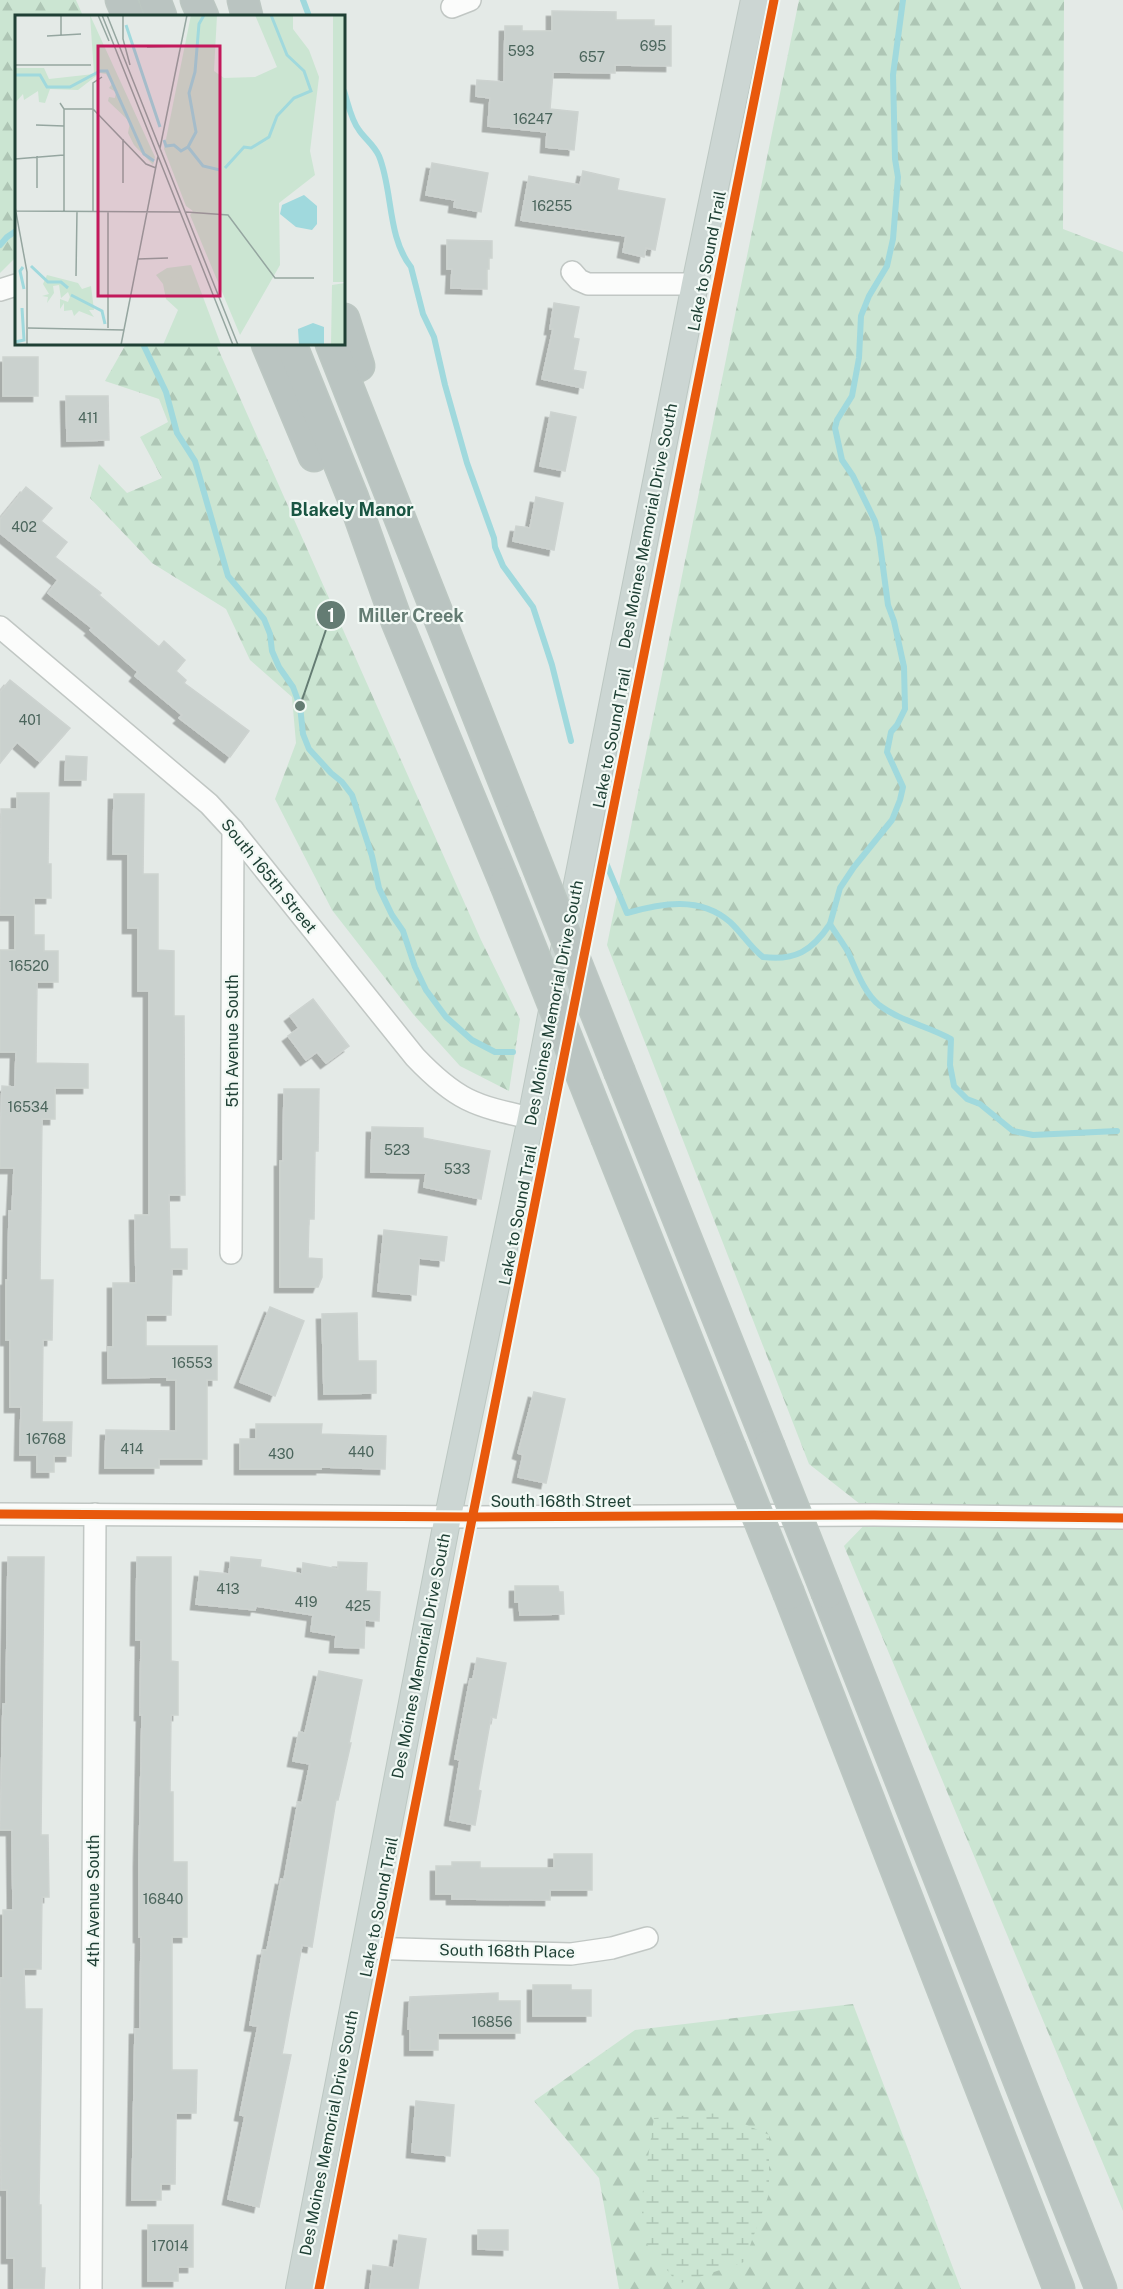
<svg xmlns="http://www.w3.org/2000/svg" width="1123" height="2289" font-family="'Public Sans',sans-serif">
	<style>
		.forest { fill: url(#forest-firs) }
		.wetland { fill: url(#wetland-marsh) }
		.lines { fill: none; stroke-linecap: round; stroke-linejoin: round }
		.stream { stroke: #a0d9dd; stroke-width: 6 }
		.building { fill: #cad1ce; stroke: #cdd3d0; stroke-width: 1.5; filter: url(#shadow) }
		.minor-casing { stroke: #c1c7c4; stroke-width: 24 }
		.major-casing { stroke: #bcc7c2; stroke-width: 28 }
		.highway-casing { stroke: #bcc7c2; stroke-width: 33 }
		.minor { stroke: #fbfcfb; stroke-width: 21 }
		.major { stroke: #ccd6d3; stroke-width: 26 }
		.highway { stroke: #bac4c1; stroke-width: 30 }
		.highway-bridge-casing { stroke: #bcc7c2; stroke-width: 33; stroke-linecap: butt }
		.highway-bridge { stroke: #bac4c1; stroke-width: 30 }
		.cycleway-casing { stroke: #f2f9f5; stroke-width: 13 }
		.cycleway { stroke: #e8590c; stroke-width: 9 }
		.labels { text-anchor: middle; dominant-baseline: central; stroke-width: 4.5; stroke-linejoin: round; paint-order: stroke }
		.number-label { font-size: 14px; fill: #4b655c }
		.street-label { font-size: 16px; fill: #1f4035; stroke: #f2f9f5 }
		.neighbourhood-label { font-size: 18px; font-weight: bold; fill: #195542; stroke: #f2f9f5 }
		.inset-river { fill: none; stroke: #a0d9dd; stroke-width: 3 }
		.inset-road { fill: none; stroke: #95a6a0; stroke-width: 1.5 }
		.view { fill: #c2185b; fill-opacity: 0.15; stroke: #c2185b; stroke-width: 3 }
		.inset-edge { fill: none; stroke: #1f4035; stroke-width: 3 }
		.leader { fill: none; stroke: #647c73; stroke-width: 2 }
		.callout-dot { fill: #647c73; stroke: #f2f9f5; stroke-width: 2 }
		.mark-label { font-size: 18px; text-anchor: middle; font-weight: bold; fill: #fff }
		.callout-label { font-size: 18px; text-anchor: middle; font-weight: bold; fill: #647c73; stroke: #f2f9f5; stroke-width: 4.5; stroke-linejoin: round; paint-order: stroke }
	</style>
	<defs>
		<pattern id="forest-firs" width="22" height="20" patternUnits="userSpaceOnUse" patternTransform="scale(1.5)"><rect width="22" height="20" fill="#cbe5d2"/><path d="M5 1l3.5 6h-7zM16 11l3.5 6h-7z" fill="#aec6b5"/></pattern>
		<pattern id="wetland-marsh" width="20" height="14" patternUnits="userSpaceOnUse" patternTransform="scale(1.5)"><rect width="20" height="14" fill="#cbe5d2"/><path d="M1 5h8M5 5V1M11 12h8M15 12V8" fill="none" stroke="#aec6b5"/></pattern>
		<filter id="shadow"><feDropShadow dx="-5.5" dy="5.5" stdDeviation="0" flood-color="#0004"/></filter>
	</defs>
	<rect width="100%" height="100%" fill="#e4eae7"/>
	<g class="forest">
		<path d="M0 0H76L83 16H16V257L0 273Z"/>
		<path d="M799 0H1064L1063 229 1123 252V2211L844 1546 874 1515 809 1464 607 945Z"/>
		<path d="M126 344H216L481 940 520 1019 509 1091 460 1066 413 1014 332 910 275 799 296 743 292 697 250 660 226 609 152 563 90 498 99 464 127 493 162 478 140 437 168 422 159 399 105 381Z"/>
		<path d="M853 2004 961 2289H619L599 2178 534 2101 635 2030Z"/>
	</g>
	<path class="wetland" d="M720 2113 769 2135V2194L744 2262 678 2284 646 2243 641 2204 654 2118Z"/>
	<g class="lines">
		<g class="stream">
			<path d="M303 0 309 16"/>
			<path d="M344 91C348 103 351 120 359 130 365 139 374 145 379 156 393 190 387 237 411 267L423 314 434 337 445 385 467 463 494 538 495 547 503 566 533 607 552 665 571 741"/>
			<path d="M0 245 7 237 16 231"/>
			<path d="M143 344 166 392 177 433 195 461 228 576 264 619 270 634 272 651 279 667 293 687 300 706 303 734 309 749 331 773 342 782 352 795 372 856 379 888 392 915 403 931 415 967 426 990 446 1017 472 1040 495 1052H513"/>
			<path d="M606 863 627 913C662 903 700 896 730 922 742 933 750 947 763 957 795 961 812 951 830 924 836 934 843 943 848 952 856 969 864 993 879 1005 900 1021 928 1026 951 1039L950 1065 954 1086 967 1099 980 1104 1013 1131 1033 1135 1117 1131"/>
			<path d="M830 924 840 888 854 867 892 820 900 800 903 787 887 752 891 732 897 725 905 709 904 667 894 621 888 605 879 537 875 521 853 476 842 460 835 428 837 420 852 396 859 358 861 316 869 296 887 266 893 239 898 177 895 159 893 75 903 0"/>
		</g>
	</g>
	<g class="building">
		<path d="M552 11 616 12V20H654V26H671V66L615 65V73L553 72 550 109 578 112 574 150 546 147 547 132 488 126 490 98 476 96 477 80 504 82 505 26H522V31H552Z"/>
		<path d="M432 163 488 173 481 212 454 207 455 200 426 195Z"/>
		<path d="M583 171 619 179 617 190 665 199 655 250 646 248 644 257 623 252 626 236 521 220 529 176 580 185Z"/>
		<path d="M447 240 492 241V258H489V269H487V289L451 288 452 269H447Z"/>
		<path d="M554 303 579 307 573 338 579 339 573 370 586 372 583 388 542 379 553 329H550Z"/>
		<rect x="3" y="357" width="35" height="39"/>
		<path d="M66 396H108L109 440 67 441Z"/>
		<path d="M551 412 576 417 565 471 540 466Z"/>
		<path d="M26 487 52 508 41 521 67 542 55 557 101 593 99 595 159 647 164 641 185 660 176 671 186 680 184 683 249 731 230 757 179 718 182 715 135 676 138 672 90 630 92 628 48 593 58 580 0 533V519Z"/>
		<path d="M536 497 563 503 554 550 513 541 516 526 530 528Z"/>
		<path d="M10 680 70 728 40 762 17 742 0 763V692Z"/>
		<path d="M66 756 87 757 86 780H65Z"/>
		<path d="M17 793H49L48 864H51V898H34V935H44V951H58V982H37L36 1063 88 1064V1088H55V1119H42L40 1280H53L52 1340H43L42 1422H72L71 1456H54V1472H37V1455H20L21 1407H10V1340H6V1280H8L9 1211H12L14 1168H0V1136L2 1086 15 1087 16 1052H0V950H15V915H0L1 809H17Z"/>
		<path d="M114 794H144L143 874H158V950L174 951V1016H184L185 1195H169L170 1249H187V1269H172L171 1315H146V1346H217V1380H207V1459H159V1468H105L106 1430 176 1431V1380H167V1377L108 1378V1347H113V1283H136L135 1215H149V991H138V928H128V854H113Z"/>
		<path d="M313 999 349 1046 326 1063 317 1052 306 1060 288 1036 299 1028 290 1016Z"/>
		<path d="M284 1089H319L318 1151H315L314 1219H309L308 1258 322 1259V1277L318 1287H280V1161H283Z"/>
		<path d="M372 1127 423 1128V1138L490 1151 481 1199 424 1187 426 1173 371 1172Z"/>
		<path d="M384 1230 447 1237 444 1261 419 1258 416 1295 378 1291Z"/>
		<path d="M270 1307 304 1321 275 1396 240 1382Z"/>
		<path d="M357 1313 358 1361H376V1393L324 1394 322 1314Z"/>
		<path d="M534 1392 565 1399 546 1483 518 1477 523 1455 518 1453Z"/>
		<path d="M256 1424H322L321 1434 386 1436 385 1469 321 1467V1469H240V1439H256Z"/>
		<path d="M8 1557H44L41 1835H48L49 1897H42L41 1969H24L25 2009H42L39 2205H41V2268H45L44 2289H14V2258H7V2190H1L0 1978H3V1910H13L12 1830H0L3 1704H6Z"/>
		<path d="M137 1557H171V1661L178 1662V1715H171L170 1792H173V1862H187V1937H172V2070H197L196 2113H176L175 2184H161V2200H132L135 2029H140L141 1937H139V1861L142 1715H140L141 1640H136Z"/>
		<path d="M231 1557 261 1560 260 1567 302 1574 303 1563 338 1569V1562L367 1563 366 1591 380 1592 379 1621 365 1620 364 1648 335 1647 336 1635 311 1631 313 1615 256 1606 255 1610 196 1604 200 1571 229 1574Z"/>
		<path d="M515 1586H558L559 1592H563L564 1614 520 1615 519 1602H515Z"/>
		<path d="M477 1658 506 1663 496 1718 491 1717 478 1790 481 1791 475 1825 450 1820 460 1760 455 1759 470 1679H473Z"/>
		<path d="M319 1671 362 1680 349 1743H351L338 1800H336L312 1947 302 1945 282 2054 291 2055 259 2207 228 2199 245 2116 240 2115 258 2026 250 2025 263 1950H267L281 1879 284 1880 298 1802 302 1803 310 1764 293 1761 299 1732 305 1733Z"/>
		<path d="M554 1854H592V1890H550V1900L452 1899V1894H436V1866H452V1862H480V1868H554Z"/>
		<path d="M533 1985H571V1990H591V2016H533Z"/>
		<path d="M498 1993V2001H520V2033H438V2050H410V2029H408L410 1997Z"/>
		<path d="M416 2101 454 2105 450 2156 412 2152Z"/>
		<path d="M148 2225H193V2267H178V2281H148Z"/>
		<path d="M478 2230H508V2250L478 2249Z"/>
		<path d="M399 2235 426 2239 418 2289H370L373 2265 394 2268Z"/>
	</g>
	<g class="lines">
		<g class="minor-casing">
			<g id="minor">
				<path d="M452 7 470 0"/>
				<path d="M572 272 579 280 588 284H695"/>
				<path d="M0 290 16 285"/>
				<path d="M0 627 209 804 233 830 415 1057C456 1100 474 1106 531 1118"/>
				<path d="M231 1253 233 830"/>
				<path d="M0 1514 474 1517 874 1515 1123 1518"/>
				<path d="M365 1948 571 1954 612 1948 647 1938"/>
				<path d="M91 2289 95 1514"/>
			</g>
		</g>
		<g class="major-casing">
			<path id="major" d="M299 2289 448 1516 531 1118 695 284 754 0"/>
		</g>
		<g class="highway-casing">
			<g id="highway">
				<path d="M121 0 128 16"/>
				<path d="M155 0 161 16"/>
				<path d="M196 0 203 16"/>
				<path d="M243 0 247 16"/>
				<path d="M344 319 359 366"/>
				<path d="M267 344 314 456"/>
				<path d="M291 344 353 498 397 622 505 883"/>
				<path d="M331 344 518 817"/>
				<path d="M620 1073 769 1446"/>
				<path d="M607 1139 730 1447"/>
				<path d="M827 1593 1101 2289"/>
				<path d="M789 1594 1059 2289"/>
			</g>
		</g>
		<use href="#minor" class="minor"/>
		<use href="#major" class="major"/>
		<use href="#highway" class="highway"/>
		<g class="highway-bridge-casing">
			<g id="highway-bridge">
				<path d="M518 817 620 1073"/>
				<path d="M505 883 607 1139"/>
				<path d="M769 1446 827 1593"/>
				<path d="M730 1447 789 1594"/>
			</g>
		</g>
		<use href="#highway-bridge" class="highway-bridge"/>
		<g class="cycleway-casing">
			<g id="cycleway">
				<path d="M0 1514 474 1517 874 1515 1123 1518"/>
				<path d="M319 2289 774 0"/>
			</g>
		</g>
		<use href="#cycleway" class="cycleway"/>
	</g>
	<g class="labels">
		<g class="number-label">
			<text x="653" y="46">695</text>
			<text x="521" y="51">593</text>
			<text x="592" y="57">657</text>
			<text x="533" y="119">16247</text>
			<text x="552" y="206">16255</text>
			<text x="88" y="418">411</text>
			<text x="24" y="527">402</text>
			<text x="30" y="720">401</text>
			<text x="29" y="966">16520</text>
			<text x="28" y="1107">16534</text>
			<text x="397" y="1150">523</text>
			<text x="457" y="1169">533</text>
			<text x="192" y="1363">16553</text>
			<text x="46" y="1439">16768</text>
			<text x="132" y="1449">414</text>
			<text x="361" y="1452">440</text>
			<text x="281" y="1454">430</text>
			<text x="228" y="1589">413</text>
			<text x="306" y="1602">419</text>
			<text x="358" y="1606">425</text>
			<text x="163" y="1899">16840</text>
			<text x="492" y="2022">16856</text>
			<text x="170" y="2246">17014</text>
		</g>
		<g class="street-label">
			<text transform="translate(707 261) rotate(-79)">Lake to Sound Trail</text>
			<text transform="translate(648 526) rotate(-79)">Des Moines Memorial Drive South</text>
			<text transform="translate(612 738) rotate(-79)">Lake to Sound Trail</text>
			<text transform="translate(269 876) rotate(51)">South 165th Street</text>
			<text transform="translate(554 1003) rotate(-79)">Des Moines Memorial Drive South</text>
			<text transform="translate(232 1041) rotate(-90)">5th Avenue South</text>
			<text transform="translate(518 1215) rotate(-79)">Lake to Sound Trail</text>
			<text x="561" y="1501">South 168th Street</text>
			<text transform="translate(421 1656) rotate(-79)">Des Moines Memorial Drive South</text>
			<text transform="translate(93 1901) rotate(-90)">4th Avenue South</text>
			<text transform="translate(379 1907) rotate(-79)">Lake to Sound Trail</text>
			<text transform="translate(507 1951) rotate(1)">South 168th Place</text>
			<text transform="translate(329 2133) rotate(-79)">Des Moines Memorial Drive South</text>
		</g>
		<g class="neighbourhood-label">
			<text x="352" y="509">Blakely Manor</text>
		</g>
	</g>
	<g transform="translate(15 15)">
		<rect width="330" height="330" fill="#e4eae7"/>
		<path d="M330 0V267H318V1ZM330 268V330H316L317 270Z" fill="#cbe5d2"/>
		<path d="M75 0 140 142 138 150 119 130 113 118 115 107 93 86 94 82 100 83 101 77 94 73 97 69 91 59 85 58 63 75 35 74 30 88 24 87 23 76 9 85 8 79 0 88V53H29L34 64 79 59ZM176 0H202L199 56 209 63 240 62 262 52 240 0H278V14L294 35 304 62 295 136 300 160 264 188 265 250 225 320 175 200 178 196 171 191 149 134ZM176 250 206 330H148L163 295 151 284 148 269 141 260 152 253ZM32 260 63 268 67 274 76 271 79 295H74L79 302 64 296 59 301 57 295 49 296V288L45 294V284L53 287 55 282 53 277 46 283 44 270 38 271 39 278 32 288 33 282 27 281 34 279 28 269Z" fill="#cbe5d2"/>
		<path d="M152 270a8 8 0 1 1 16 0a8 8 0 1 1-16 0Z" fill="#cbe5d2"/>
		<path d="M289 180 302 191V209L297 215 281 212 265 199 267 190ZM298 308 309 312V330H284L283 314Z" fill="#a0d9dd"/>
		<path class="inset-river" d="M111 10 145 112M0 60H25L32 72H55L85 56H92L129 139 139 146M149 125 151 131 159 130 166 136 173 132 188 151 205 155M173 132 181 117 174 78 180 57 184 9 189 0M210 153 229 132 236 133 254 122 262 101 279 83 296 76 289 56 272 40 256 0M16 251 33 267H46L53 273M8 252 5 256 9 274M56 280 87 296 90 309M0 327 9 325 7 293"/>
		<path class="inset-road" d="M83 0 94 26M87 0 218 330M92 0 223 330M108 0V24L115 50M32 21 66 19M46 21V0M132 32 165 31M0 50H76M45 88 49 94V196M49 94H78L131 149 141 153M21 110 49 111M145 133 172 0M0 144 49 140M108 168V124M22 173V141M0 192 12 257V330M0 196 165 197M78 196V68L87 62M171 197 213 200 260 263H299M123 244 153 243M61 261 62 196M13 313 109 315M93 313V196M106 330 143 141"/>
		<path class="view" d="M83 31H205V281H83Z"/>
		<rect width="330" height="330" class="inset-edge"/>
	</g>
	<path class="leader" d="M300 706L331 615"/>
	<g class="callout-dot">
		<circle cx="300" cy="706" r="6"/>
		<circle cx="331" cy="615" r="15"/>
	</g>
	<g class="mark-label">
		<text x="331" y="622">1</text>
	</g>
	<g class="callout-label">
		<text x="411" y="622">Miller Creek</text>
	</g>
</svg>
